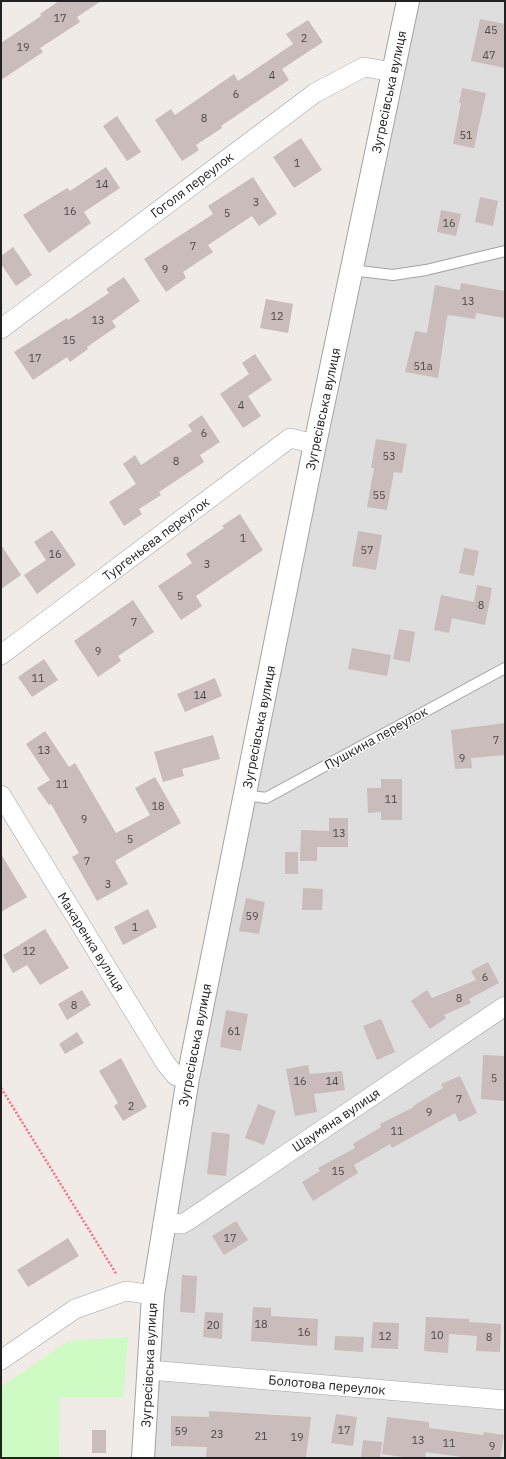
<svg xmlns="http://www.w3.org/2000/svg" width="506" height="1459" font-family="'IBM Plex Sans',sans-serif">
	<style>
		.residential { fill: #dfdede }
		.park { fill: #cefbc4 }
		.building { fill: #c9bcba }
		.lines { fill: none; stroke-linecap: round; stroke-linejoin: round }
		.service-casing { stroke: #a2a2a2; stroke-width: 12 }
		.minor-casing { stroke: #a2a2a2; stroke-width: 20 }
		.tertiary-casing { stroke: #a2a2a2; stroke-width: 24 }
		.path { stroke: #fd6c84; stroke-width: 2.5; stroke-dasharray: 2 2; stroke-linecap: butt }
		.service { stroke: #fff; stroke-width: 10 }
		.minor { stroke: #fff; stroke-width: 19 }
		.tertiary { stroke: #fff; stroke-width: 22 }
		.labels { text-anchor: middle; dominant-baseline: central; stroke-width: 3; stroke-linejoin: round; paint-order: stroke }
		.number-label { font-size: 11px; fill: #4b4847 }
		.street-label { font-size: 13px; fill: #212121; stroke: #fff }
	</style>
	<rect width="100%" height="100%" fill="#f1ebe7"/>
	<path class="residential" d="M416 1H505V1458H152L159 1296 215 987Z"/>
	<path class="park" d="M128 1337 123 1397H60L59 1458H1V1387L69 1341Z"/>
	<g class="building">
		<path d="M59 1H101L77 17 80 22 40 48 43 52 1 80V43L41 16 40 14Z"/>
		<path d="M480 19 505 24V68L471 61Z"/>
		<path d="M308 20 323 42 282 69 289 80 221 126 222 128 196 145 199 150 182 161 155 120 171 109 175 115 234 74 238 81 293 44 286 34Z"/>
		<path d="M462 88 486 93 474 148 453 144 461 103H459Z"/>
		<path d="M117 116 141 152 127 161 103 126Z"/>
		<path d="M301 138 322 170 294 188 273 157Z"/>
		<path d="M106 167 120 188 84 212 91 223 49 253 23 215 67 188 70 191Z"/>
		<path d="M253 177 277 214 259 226 252 216 208 245 213 252 183 272 186 278 166 292 144 259 213 214 208 206Z"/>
		<path d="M480 197 498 201 493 226 475 222Z"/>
		<path d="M441 210 461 214 456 236 437 232Z"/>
		<path d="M13 247 32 275 16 286 1 264V256Z"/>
		<path d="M124 277 140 301 112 321 116 327 87 347 88 349 70 362 67 357 33 380 14 352 67 318 68 320 109 293 106 289Z"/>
		<path d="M461 283 505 291V318L476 313 475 319 449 315 447 317 438 378 405 372 415 331 427 333 435 285 460 290Z"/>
		<path d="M266 299 293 304 288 333 260 328Z"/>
		<path d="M255 354 272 380 248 396 261 416 243 428 220 394 249 374 242 363Z"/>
		<path d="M202 415 220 442 200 455 204 462 159 492 161 495 139 509 142 514 124 526 109 502 136 484 123 464 135 455 141 465 192 431 188 425Z"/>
		<path d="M376 439 407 444 402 473 394 472 387 510 367 507 374 468H371Z"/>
		<path d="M240 514 263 550 196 596 202 606 181 620 158 586 192 563 186 554 224 528 222 526Z"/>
		<path d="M52 530 76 565 37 594 24 575 46 560 34 542Z"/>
		<path d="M358 531 382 535 376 570 352 566Z"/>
		<path d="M1 545 21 575 1 589Z"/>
		<path d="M464 548 479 551 474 576 459 573Z"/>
		<path d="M477 585 492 588 485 625 452 618 449 633 434 630 441 595 474 602Z"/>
		<path d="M133 600 154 632 118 656 121 661 98 677 74 641Z"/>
		<path d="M399 629 415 632 410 662 393 659Z"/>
		<path d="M352 648 391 655 387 676 348 669Z"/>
		<path d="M44 659 58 680 32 697 18 677Z"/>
		<path d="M215 678 222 696 185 712 177 694Z"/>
		<path d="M505 723V755L471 758 472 768 455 769 451 730Z"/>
		<path d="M45 731 69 767 75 763 116 833 150 815 135 788 155 777 181 823 115 861 128 884 97 901 72 857 79 853 51 804 49 805 37 788 50 780 26 744Z"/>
		<path d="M213 735 220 759 182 769 184 776 163 782 154 752Z"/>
		<path d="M381 779H402V820H381V812L368 813 367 788H381Z"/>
		<path d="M329 818H348V847H317V861H300L301 830 329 831Z"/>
		<rect x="285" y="852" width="13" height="22"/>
		<path d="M1 854 27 897 1 912Z"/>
		<path d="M303 888 323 889 322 910H302Z"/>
		<path d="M246 898 265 902 259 934 239 931Z"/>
		<path d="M148 909 157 927 123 945 114 927Z"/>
		<path d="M45 929 69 968 40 985 27 965 13 973 3 955Z"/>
		<path d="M488 962 499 983 469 999 471 1003 444 1015 446 1018 430 1029 411 1001 427 990 432 998 476 980 471 971Z"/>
		<path d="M82 990 91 1005 67 1020 58 1004Z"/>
		<path d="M226 1010 248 1014 241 1051 220 1047Z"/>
		<path d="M381 1019 395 1052 377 1060 363 1026Z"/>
		<path d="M77 1032 84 1043 65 1054 59 1044Z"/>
		<path d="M483 1055 505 1056V1101L481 1099Z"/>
		<path d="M121 1058 147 1107 123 1121 114 1106 118 1103 99 1071Z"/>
		<path d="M308 1065 310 1074 342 1071 345 1090 314 1094 317 1112 295 1116 286 1069Z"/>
		<path d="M460 1076 477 1113 459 1122 455 1113 392 1148 390 1144 354 1165 358 1173 313 1201 302 1182 320 1171 318 1168 355 1148 353 1144 381 1127 380 1124 414 1107 413 1106 443 1088 441 1084Z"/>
		<path d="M258 1104 276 1111 264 1145 245 1138Z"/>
		<path d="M212 1132 230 1134 226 1176 207 1174Z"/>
		<path d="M236 1221 248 1240 224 1255 212 1236Z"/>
		<path d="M68 1238 79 1256 28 1287 17 1270Z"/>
		<path d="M182 1275 197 1276 195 1313 180 1312Z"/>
		<path d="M253 1307 271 1308V1316L318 1319 317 1346 251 1341Z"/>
		<path d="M205 1312 223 1313 222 1339 203 1337Z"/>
		<path d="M426 1317 469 1319V1322L501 1324 500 1352 476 1351 477 1336 449 1334 448 1353 424 1351Z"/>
		<path d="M373 1322 399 1323 398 1349 371 1348Z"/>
		<path d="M335 1336 364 1337 363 1352 334 1350Z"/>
		<path d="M209 1411 311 1417 306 1458 206 1457 207 1447 171 1446V1416L209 1417Z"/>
		<path d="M336 1414 357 1417 353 1446 331 1443Z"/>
		<path d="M387 1417 429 1422V1428L483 1435 484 1432 504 1435 500 1458H469L426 1452 425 1458H410L382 1454Z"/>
		<rect x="92" y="1430" width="14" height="23"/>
		<path d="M363 1440 382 1442 380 1458H361Z"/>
	</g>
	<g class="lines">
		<g class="service-casing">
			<g id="service">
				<path d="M351 270 393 275 426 270 505 251"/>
				<path d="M245 795 266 798 505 668"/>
			</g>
		</g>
		<g class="minor-casing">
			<g id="minor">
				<path d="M1 329 315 93 364 67 393 72"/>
				<path d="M1 655 290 438 315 444"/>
				<path d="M1 795 166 1064 176 1076 188 1078"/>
				<path d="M163 1223 182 1224 189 1220 505 1006"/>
				<path d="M1 1360 75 1309 126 1291 153 1295"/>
				<path d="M149 1370 505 1400"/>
			</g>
		</g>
		<g class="tertiary-casing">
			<path id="tertiary" d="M143 1458 153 1295 188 1078 315 444 408 1"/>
		</g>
		<path class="path" d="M1 1088 117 1275"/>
		<use href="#service" class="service"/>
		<use href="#minor" class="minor"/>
		<use href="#tertiary" class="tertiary"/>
	</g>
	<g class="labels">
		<g class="number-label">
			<text x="60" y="18">17</text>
			<text x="491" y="30">45</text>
			<text x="304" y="38">2</text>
			<text x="23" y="47">19</text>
			<text x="489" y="55">47</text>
			<text x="272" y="75">4</text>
			<text x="236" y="94">6</text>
			<text x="204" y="118">8</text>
			<text x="466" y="135">51</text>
			<text x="297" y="163">1</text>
			<text x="102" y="184">14</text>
			<text x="256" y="202">3</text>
			<text x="70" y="211">16</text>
			<text x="227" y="213">5</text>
			<text x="449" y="223">16</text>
			<text x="193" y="246">7</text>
			<text x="165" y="269">9</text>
			<text x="468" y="301">13</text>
			<text x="277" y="316">12</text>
			<text x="98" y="320">13</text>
			<text x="69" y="340">15</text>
			<text x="35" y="358">17</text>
			<text x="423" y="366">51а</text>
			<text x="241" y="405">4</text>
			<text x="204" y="433">6</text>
			<text x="389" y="456">53</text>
			<text x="176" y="461">8</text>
			<text x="379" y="495">55</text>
			<text x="243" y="538">1</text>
			<text x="367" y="550">57</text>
			<text x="55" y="554">16</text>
			<text x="207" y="564">3</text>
			<text x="180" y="596">5</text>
			<text x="481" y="605">8</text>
			<text x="134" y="622">7</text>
			<text x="98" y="651">9</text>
			<text x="38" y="678">11</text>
			<text x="200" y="695">14</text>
			<text x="496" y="740">7</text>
			<text x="44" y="750">13</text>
			<text x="462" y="758">9</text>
			<text x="62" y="784">11</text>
			<text x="391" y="799">11</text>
			<text x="158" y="806">18</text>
			<text x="84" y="819">9</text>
			<text x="339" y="833">13</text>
			<text x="130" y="839">5</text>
			<text x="87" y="861">7</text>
			<text x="108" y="884">3</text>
			<text x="252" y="916">59</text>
			<text x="135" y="927">1</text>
			<text x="29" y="951">12</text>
			<text x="485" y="977">6</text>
			<text x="459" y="998">8</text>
			<text x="74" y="1005">8</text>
			<text x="234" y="1031">61</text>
			<text x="494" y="1078">5</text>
			<text x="300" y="1081">16</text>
			<text x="332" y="1081">14</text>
			<text x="459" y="1099">7</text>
			<text x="131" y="1106">2</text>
			<text x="429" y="1112">9</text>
			<text x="397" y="1131">11</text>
			<text x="338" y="1171">15</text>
			<text x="230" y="1238">17</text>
			<text x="261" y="1324">18</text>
			<text x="213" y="1325">20</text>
			<text x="304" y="1332">16</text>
			<text x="437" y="1335">10</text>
			<text x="385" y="1336">12</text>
			<text x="489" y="1337">8</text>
			<text x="344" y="1430">17</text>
			<text x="181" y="1431">59</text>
			<text x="217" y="1434">23</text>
			<text x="261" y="1436">21</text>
			<text x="297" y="1437">19</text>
			<text x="418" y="1440">13</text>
			<text x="449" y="1443">11</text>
			<text x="492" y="1446">9</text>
		</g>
		<g class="street-label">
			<text transform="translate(389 92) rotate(-78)">Зугресівська вулиця</text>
			<text transform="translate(192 185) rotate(-37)">Гоголя переулок</text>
			<text transform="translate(323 409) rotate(-78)">Зугресівська вулиця</text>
			<text transform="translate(156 539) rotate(-37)">Тургеньева переулок</text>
			<text transform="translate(259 727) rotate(-79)">Зугресівська вулиця</text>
			<text transform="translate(376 738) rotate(-29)">Пушкина переулок</text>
			<text transform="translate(91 942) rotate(58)">Макаренка вулиця</text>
			<text transform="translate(195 1045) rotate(-79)">Зугресівська вулиця</text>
			<text transform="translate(336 1120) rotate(-34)">Шаумяна вулиця</text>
			<text transform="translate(149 1365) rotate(-87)">Зугресівська вулиця</text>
			<text transform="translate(327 1385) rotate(5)">Болотова переулок</text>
		</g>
	</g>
	<rect width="506" height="1459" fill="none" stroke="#212121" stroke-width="4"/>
</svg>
